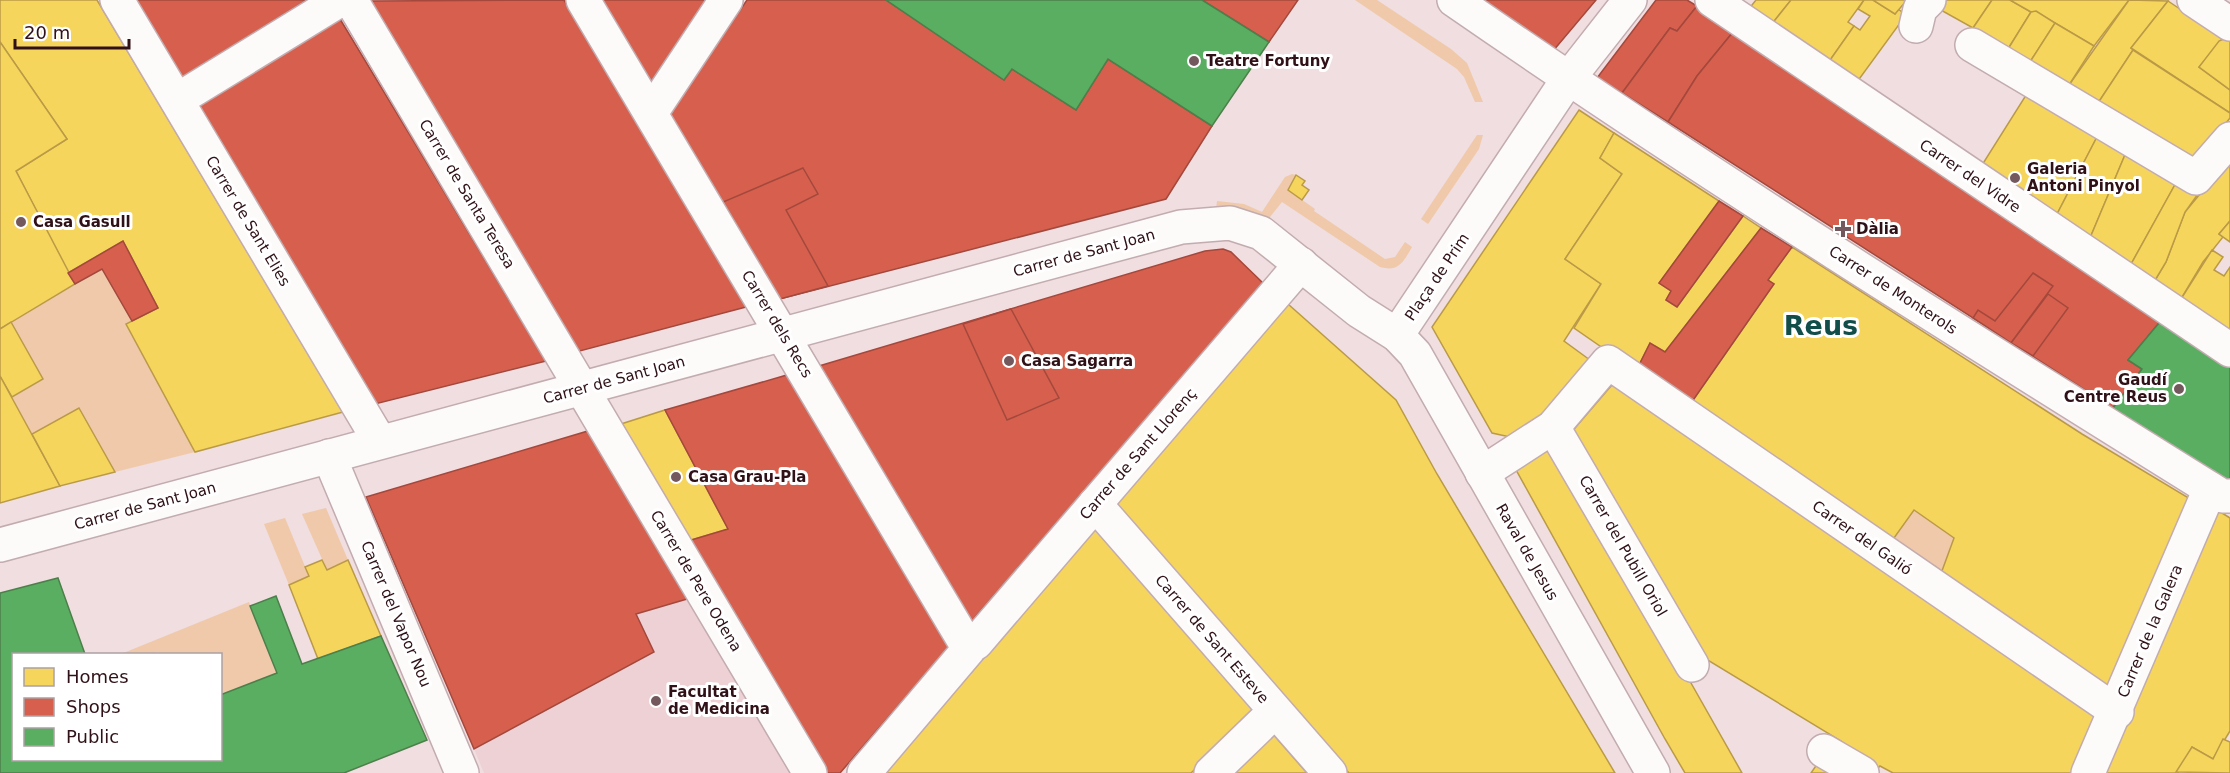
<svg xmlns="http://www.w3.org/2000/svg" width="2230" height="773" font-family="'DejaVu Sans',sans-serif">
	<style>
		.built { fill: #eed1d5 }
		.green { fill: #efc9aa }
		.homes { fill: #f6d55c; stroke: #ba9a47; stroke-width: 1.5 }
		.shops { fill: #d6604d; stroke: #a4483d; stroke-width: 1.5 }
		.public { fill: #5aae61; stroke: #4d7f4b; stroke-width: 1.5 }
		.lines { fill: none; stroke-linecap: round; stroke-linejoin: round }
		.street-casing { stroke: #c2acb0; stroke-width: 36 }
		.street { stroke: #fdfafa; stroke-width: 33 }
		.poi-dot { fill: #73595d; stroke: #fff; stroke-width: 2 }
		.labels { text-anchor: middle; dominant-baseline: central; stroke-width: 6; stroke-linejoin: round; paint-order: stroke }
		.poi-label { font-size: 15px; font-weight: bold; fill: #2f1117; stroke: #fff; text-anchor: start }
		.street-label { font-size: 15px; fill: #2f1117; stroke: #fff }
		.town-label { font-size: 27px; font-weight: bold; fill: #114e4a; stroke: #fff }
	</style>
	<rect width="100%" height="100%" fill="#f0dee0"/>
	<path class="built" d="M687 599 790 773H484L474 749 654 652 636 614Z"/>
	<g class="green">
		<path d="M1355 0H1377L1451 49 1467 63 1483 102H1475L1464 77 1457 69Z"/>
		<path d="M1477 135H1483L1479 149 1428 224 1421 219Z"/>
		<path d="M1292 174 1296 175 1288 190 1315 209 1314 211 1385 259 1395 257 1405 242 1412 247C1403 263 1398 272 1380 267L1282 202 1266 222 1216 209 1217 201 1244 204 1262 212 1285 177Z"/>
		<path d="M102 269 132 321 126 324 195 452 115 472 79 408 32 434 12 397 43 379 11 322Z"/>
		<path d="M326 508 348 560 327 570 302 514Z"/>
		<path d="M1914 510 1954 538 1939 579 1889 545Z"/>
		<path d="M285 518 309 576 289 585 264 524Z"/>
		<path d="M249 602 277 673 221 695 220 654H159L158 652 151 654H121Z"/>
	</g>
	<g class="homes">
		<path d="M0 0H97L343 412 195 452 126 324 158 308 123 241 68 273 16 171 67 139 0 42Z"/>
		<path d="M1756 0H1791L1771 25 1748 10Z"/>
		<path d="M1791 0H1864L1848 22 1854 26 1828 63 1771 25Z"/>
		<path d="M1864 0H1873L1895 14 1898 9 1906 15 1857 82 1828 63 1854 26 1860 30 1870 16 1858 9Z"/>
		<path d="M1873 0H1907L1895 14Z"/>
		<path d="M1946 0H1992L1973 28 1939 9Z"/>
		<path d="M1992 0H2010L2031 12 2008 49 1973 28Z"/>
		<path d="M2010 0H2129L2094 46 2038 13 2031 12Z"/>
		<path d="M2129 0 2168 1 2131 48 2133 50 2098 103 2069 85Z"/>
		<path d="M2168 1 2223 38 2199 67 2230 90V113L2131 48Z"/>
		<path d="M2036 11 2055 23 2030 62 2008 49 2031 12Z"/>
		<path d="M2055 23 2094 46 2069 85 2030 62Z"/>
		<path d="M2228 37 2230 38V90L2199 67 2219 41Z"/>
		<path d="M0 42 67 139 16 171 75 284 0 329Z"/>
		<path d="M2133 50 2230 113V118L2194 162 2098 103Z"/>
		<path d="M2028 92 2098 135 2056 216 1982 165Z"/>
		<path d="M1579 110 1614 133 1600 158 1622 174 1565 259 1601 284 1564 341 1590 360 1544 413 1510 437 1492 433 1432 327Z"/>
		<path d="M1614 133 1719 201 1659 283 1671 291 1666 300 1677 307 1743 216 1761 228 1665 352 1650 343 1636 371 1574 328 1601 284 1565 259 1622 174 1600 158Z"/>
		<path d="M2098 135 2127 150 2090 238 2056 216Z"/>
		<path d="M2127 150 2177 181 2130 266 2090 238Z"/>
		<path d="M2230 158V221L2219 234 2223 237 2203 262 2181 299 2154 282 2166 262 2185 212Z"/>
		<path d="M1296 175 1305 181 1302 185 1309 190 1302 200 1288 190Z"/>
		<path d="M2177 181 2198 194 2185 212 2166 262 2154 282 2130 266Z"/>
		<path d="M2230 221V242L2219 234Z"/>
		<path d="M1792 247 2082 434 2192 500 2110 697 1939 579 1954 538 1914 510 1889 545 1689 406 1774 284 1768 280Z"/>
		<path d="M2212 250 2223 257 2214 270 2224 276 2230 267V333L2181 299Z"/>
		<path d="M1288 304 1396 400 1437 474 1615 773H1349L1113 507Z"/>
		<path d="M11 322 43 379 12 397 0 376V329Z"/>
		<path d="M0 376 60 486 0 503Z"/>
		<path d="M1617 379 2092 708 2097 722 2073 773H1893L1880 766 1876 770 1841 741 1696 653 1569 435Z"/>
		<path d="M79 408 115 472 60 486 32 434Z"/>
		<path d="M665 410 728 529 688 541 621 424Z"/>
		<path d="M1554 444 1670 646 1742 773H1685L1665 739 1515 468Z"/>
		<path d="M2214 508 2230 518V731L2213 759 2192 747 2178 773H2102Z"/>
		<path d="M1095 528 1255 711 1191 773H885Z"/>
		<path d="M322 560 327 570 348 560 381 636 318 659 289 585 309 576 305 567Z"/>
		<path d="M1273 734 1307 773H1232Z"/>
		<path d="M2223 739 2230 742V773L2176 772 2192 747 2213 759Z"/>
		<path d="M1820 760 1841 773H1811Z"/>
	</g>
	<g class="shops">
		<path d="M134 0H307L181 78Z"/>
		<path d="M564 0 648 140 746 307 576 352 370 1Z"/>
		<path d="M602 0H706L651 82Z"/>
		<path d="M747 0H886L1004 80 1012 69 1076 110 1108 59 1212 126 1166 199 780 299 669 114Z"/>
		<path d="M1202 0H1298L1269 42Z"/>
		<path d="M1481 0H1596L1553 51Z"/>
		<path d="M1656 0H1687L1697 6 1677 31 1670 28 1622 93 1597 78Z"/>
		<path d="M1697 6 1733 32 1697 76 1668 122 1622 93 1670 28 1677 31Z"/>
		<path d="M340 19 410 135 546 361 375 404 197 105Z"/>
		<path d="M1733 32 2164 317 2128 360 2142 369 2113 408 1668 122 1697 76Z"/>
		<path d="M803 168 818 194 786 210 828 286 780 299 723 202Z"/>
		<path d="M1719 201 1743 216 1677 307 1666 300 1671 291 1659 283Z"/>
		<path d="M1761 228 1792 247 1768 280 1774 284 1689 406 1636 371 1650 343 1665 352Z"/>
		<path d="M123 241 158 308 132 321 102 269 75 284 68 273Z"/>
		<path d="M1223 249 1231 252 1264 284 970 623 819 366 1205 251Z"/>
		<path d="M2033 273 2053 286 2011 343 1973 318 1978 310 1995 321Z"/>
		<path d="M2048 294 2068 308 2033 356 2011 343Z"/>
		<path d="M1011 309 1059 398 1007 420 963 324Z"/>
		<path d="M787 375 949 647 840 773H827L688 541 728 529 665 410Z"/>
		<path d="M588 431 687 599 636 614 654 652 474 749 366 497Z"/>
	</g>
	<g class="public">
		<path d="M886 0H1202L1269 42 1212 126 1108 59 1076 110 1012 69 1004 80Z"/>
		<path d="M2164 317 2230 365V483L2113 408 2142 369 2128 360Z"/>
		<path d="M58 578 85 654H14V760H220V695L277 673 250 606 276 596 302 664 381 636 427 740 344 773H0V593Z"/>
	</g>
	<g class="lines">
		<g class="street-casing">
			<g id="street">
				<path d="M117 0 380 442"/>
				<path d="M351 0 810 773"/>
				<path d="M583 0 969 649 864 773"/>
				<path d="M1454 0C1704 173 1963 335 2222 496H2230"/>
				<path d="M1712 0 2230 350"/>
				<path d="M2194 0 2230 24"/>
				<path d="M1916 26 1920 9 1929 0"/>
				<path d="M1972 45 2196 178 2230 139"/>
				<path d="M177 100 340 0"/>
				<path d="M651 113 726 0"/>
				<path d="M1397 335 1568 79 1630 0"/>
				<path d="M1553 427 1692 665"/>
				<path d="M329 456 462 773"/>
				<path d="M1482 473 1553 427 1608 362 2117 712"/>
				<path d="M1095 504 1330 773"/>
				<path d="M0 545 1181 227 1230 223 1261 233 1359 311 1397 335 1415 354 1653 773"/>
				<path d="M976 643 1301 264"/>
				<path d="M1824 751 1862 773"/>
				<path d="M1211 773 1275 711"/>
				<path d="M2088 773 2210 489"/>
			</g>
		</g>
		<use href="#street" class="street"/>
	</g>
	<g class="poi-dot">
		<circle cx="1194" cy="61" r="6"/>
		<circle cx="2015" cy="178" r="6"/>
		<circle cx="21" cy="222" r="6"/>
		<path d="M1840 220h6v6h6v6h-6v6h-6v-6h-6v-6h6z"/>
		<circle cx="1009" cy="361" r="6"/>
		<circle cx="2179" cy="389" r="6"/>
		<circle cx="676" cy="477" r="6"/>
		<circle cx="656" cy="701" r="6"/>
	</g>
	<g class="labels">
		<g class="poi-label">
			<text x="1206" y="61">Teatre Fortuny</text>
			<text x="2027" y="169">Galeria<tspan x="2027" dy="17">Antoni Pinyol</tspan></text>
			<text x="33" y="222">Casa Gasull</text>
			<text x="1856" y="229">Dàlia</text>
			<text x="1021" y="361">Casa Sagarra</text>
			<text x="2167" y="380" text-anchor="end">Gaudí<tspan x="2167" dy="17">Centre Reus</tspan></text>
			<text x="688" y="477">Casa Grau-Pla</text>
			<text x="668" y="692">Facultat<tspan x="668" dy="17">de Medicina</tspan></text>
		</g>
		<g class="street-label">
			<text transform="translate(1970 176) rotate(34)">Carrer del Vidre</text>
			<text transform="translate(467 194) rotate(59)">Carrer de Santa Teresa</text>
			<text transform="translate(248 221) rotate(59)">Carrer de Sant Elies</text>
			<text transform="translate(1084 253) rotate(-15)">Carrer de Sant Joan</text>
			<text transform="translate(1437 277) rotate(-56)">Plaça de Prim</text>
			<text transform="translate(1893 290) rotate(33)">Carrer de Monterols</text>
			<text transform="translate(777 324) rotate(59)">Carrer dels Recs</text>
			<text transform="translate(614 380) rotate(-15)">Carrer de Sant Joan</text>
			<text transform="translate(1138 454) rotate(-49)">Carrer de Sant Llorenç</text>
			<text transform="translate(145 506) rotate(-15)">Carrer de Sant Joan</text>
			<text transform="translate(1862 538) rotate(35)">Carrer del Galió</text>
			<text transform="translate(1623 546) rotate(60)">Carrer del Pubill Oriol</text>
			<text transform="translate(1527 552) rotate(60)">Raval de Jesus</text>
			<text transform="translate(696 581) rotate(59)">Carrer de Pere Odena</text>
			<text transform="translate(396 614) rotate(67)">Carrer del Vapor Nou</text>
			<text transform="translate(2150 631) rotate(-67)">Carrer de la Galera</text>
			<text transform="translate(1212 639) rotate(49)">Carrer de Sant Esteve</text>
		</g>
		<g class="town-label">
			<text x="1821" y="325">Reus</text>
		</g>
	</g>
	<rect x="12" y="653" width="210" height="108" fill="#ffffff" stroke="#aca0a2" stroke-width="1.5"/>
	<rect x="24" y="668" width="30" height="18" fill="#f6d55c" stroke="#aca0a2" stroke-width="1.5"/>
	<text x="66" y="683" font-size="18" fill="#2f1117">Homes</text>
	<rect x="24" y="698" width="30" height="18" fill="#d6604d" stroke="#aca0a2" stroke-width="1.5"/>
	<text x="66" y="713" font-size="18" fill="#2f1117">Shops</text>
	<rect x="24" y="728" width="30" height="18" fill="#5aae61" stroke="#aca0a2" stroke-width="1.5"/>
	<text x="66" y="743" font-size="18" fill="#2f1117">Public</text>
	<path d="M15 39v9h114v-9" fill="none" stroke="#2f1117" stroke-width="3"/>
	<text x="24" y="39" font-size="18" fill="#2f1117" stroke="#ffffff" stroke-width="4.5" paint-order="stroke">20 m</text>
</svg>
